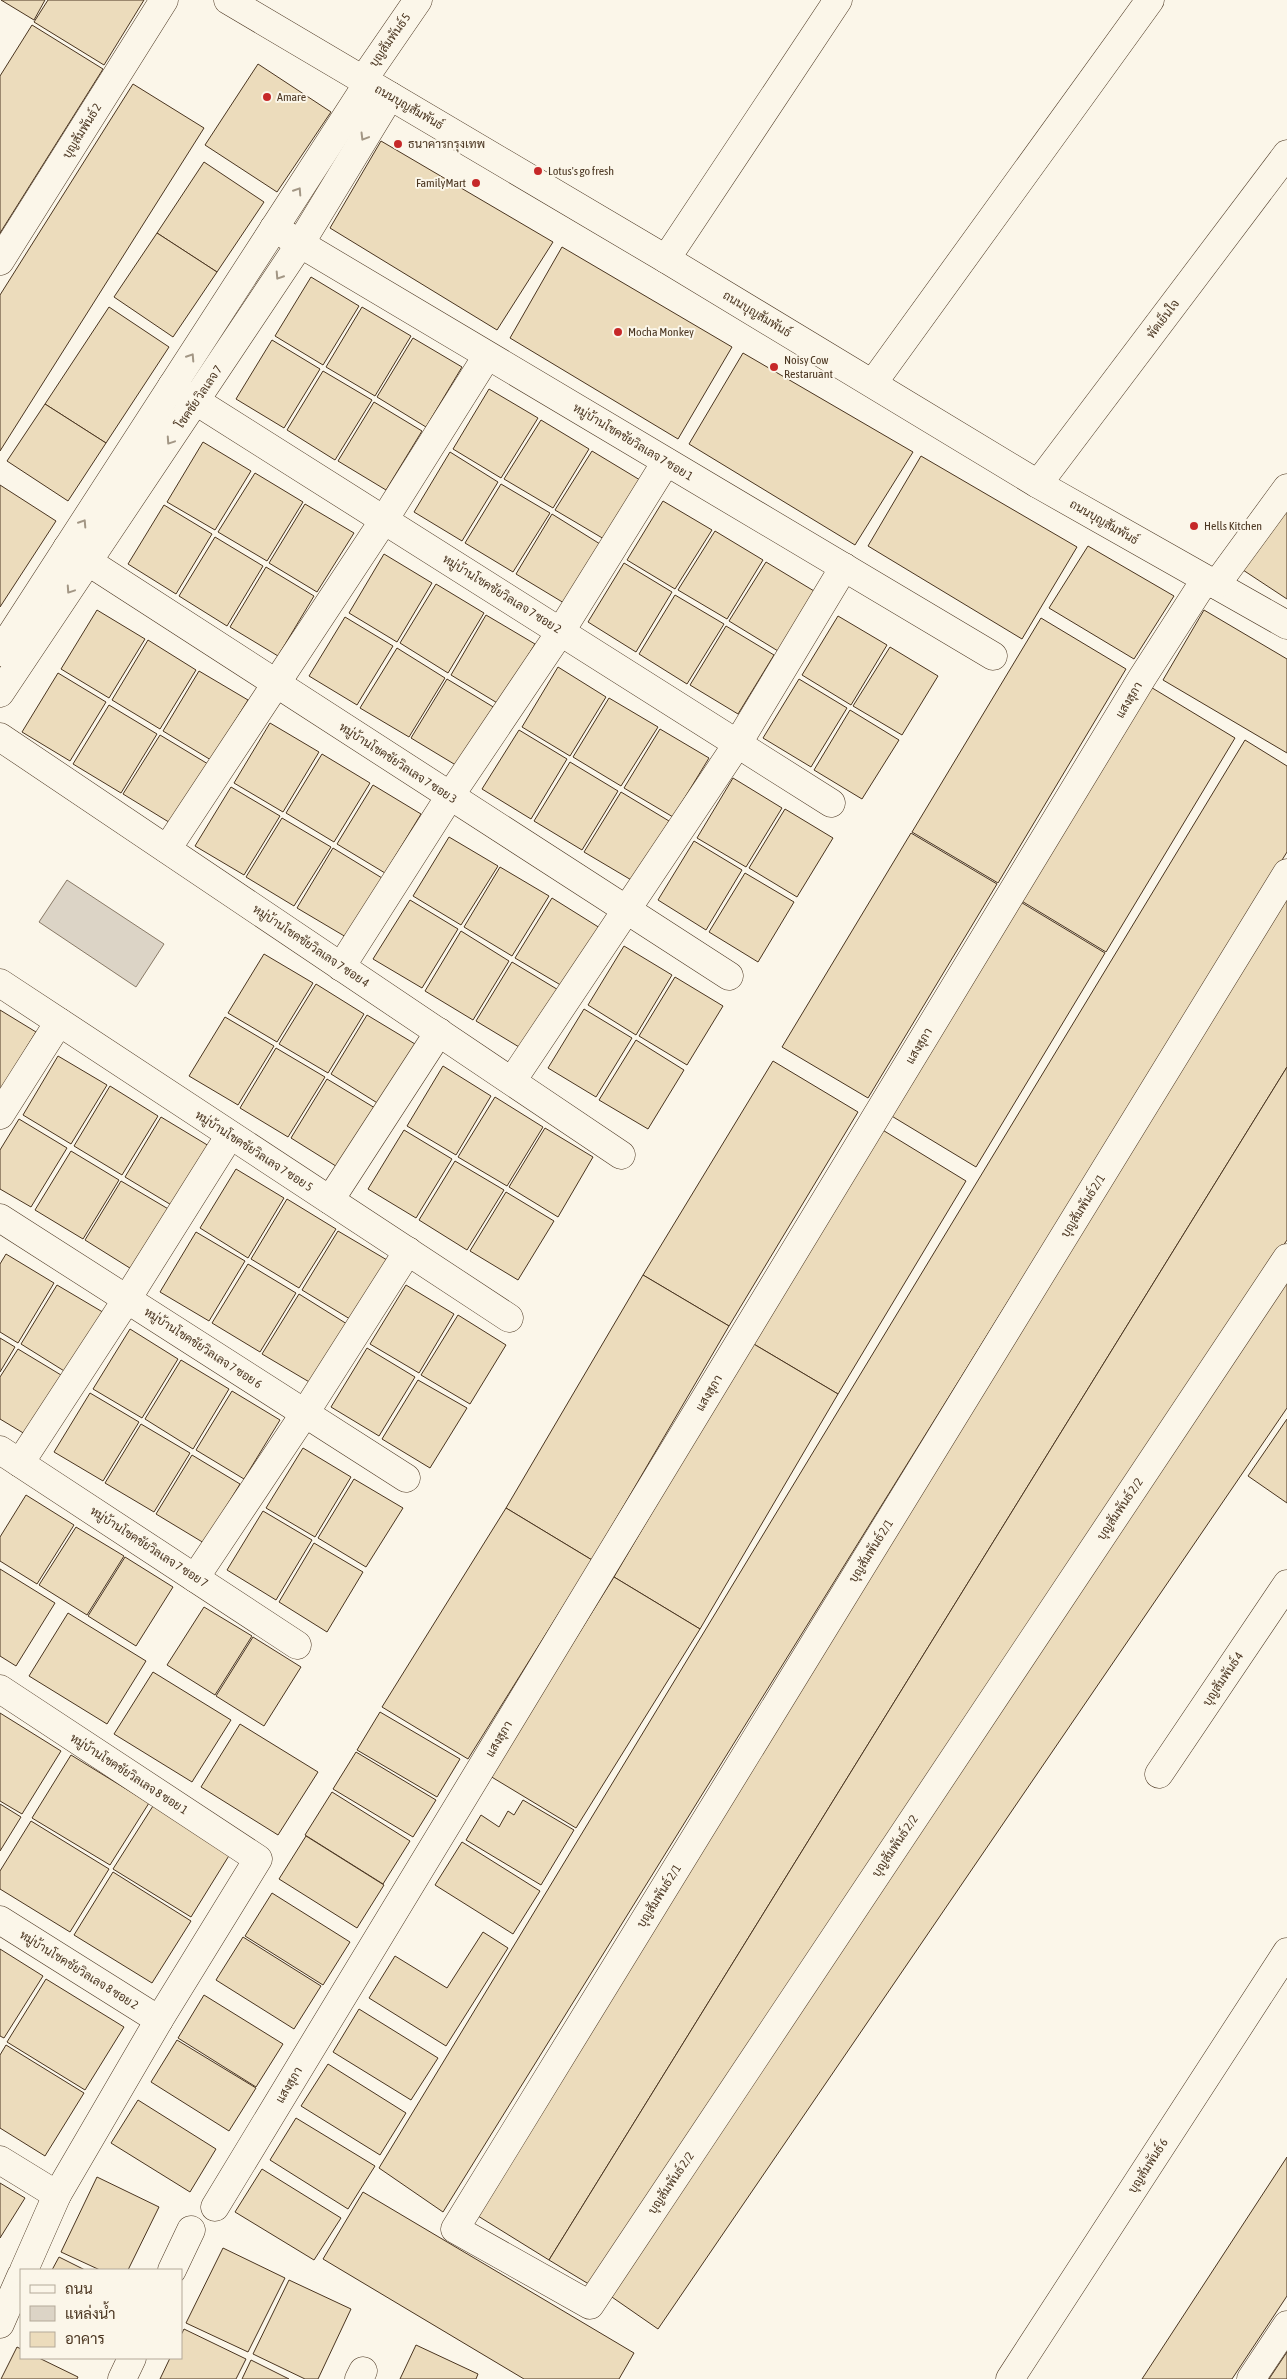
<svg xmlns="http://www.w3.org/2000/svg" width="1287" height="2379" font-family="'Asap Condensed',Sarabun,sans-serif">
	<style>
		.water { fill: #dcd4c6; stroke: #887966 }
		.building { fill: #ecdcbc; stroke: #4a3520 }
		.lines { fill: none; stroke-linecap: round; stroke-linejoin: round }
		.minor-casing { stroke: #4a3520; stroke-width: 29 }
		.minor { stroke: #fbf6e9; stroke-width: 28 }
		.oneway { stroke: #a29684 }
		.poi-dot { fill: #c62828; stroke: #fbf6e9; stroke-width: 2 }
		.labels { text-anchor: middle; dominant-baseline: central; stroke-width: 4; stroke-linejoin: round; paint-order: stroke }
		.street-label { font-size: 12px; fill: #4a3520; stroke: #fbf6e9 }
		.poi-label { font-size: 12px; fill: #4a3520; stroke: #fbf6e9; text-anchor: start }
	</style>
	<rect width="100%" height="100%" fill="#fbf6e9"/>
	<path class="water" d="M67 880 164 944 136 987 39 922Z"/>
	<g class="building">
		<path d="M1 0H45L34 20Z"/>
		<path d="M48 0H144L104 65 34 22Z"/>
		<path d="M32 25 103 69 0 233V76Z"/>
		<path d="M258 64 331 112 277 192 205 145Z"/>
		<path d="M133 84 204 128 0 451V295Z"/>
		<path d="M381 141 553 242 497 330 330 228Z"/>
		<path d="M204 162 264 202 217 272 157 233Z"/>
		<path d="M157 233 217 272 173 337 114 297Z"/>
		<path d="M562 247 732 347 678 439 510 338Z"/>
		<path d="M311 277 359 306 323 365 275 336Z"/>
		<path d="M109 307 169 347 106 443 45 404Z"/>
		<path d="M362 307 411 336 375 396 326 367Z"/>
		<path d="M413 338 462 367 426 427 377 397Z"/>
		<path d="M272 340 320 369 284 428 236 399Z"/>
		<path d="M743 353 913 452 855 545 689 444Z"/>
		<path d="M323 371 372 400 335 460 287 430Z"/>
		<path d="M489 389 538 418 501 478 453 449Z"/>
		<path d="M374 402 422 431 386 490 338 461Z"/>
		<path d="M45 404 106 443 68 501 7 461Z"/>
		<path d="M541 420 589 449 553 508 504 479Z"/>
		<path d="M203 442 251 471 215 530 167 502Z"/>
		<path d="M592 451 640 480 604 539 555 510Z"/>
		<path d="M450 452 498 482 462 541 414 512Z"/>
		<path d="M921 456 1077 547 1022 639 868 546Z"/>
		<path d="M255 473 303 502 267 561 218 532Z"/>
		<path d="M501 484 550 513 513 572 465 543Z"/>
		<path d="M0 485 56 521 0 607Z"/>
		<path d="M663 501 712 530 675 589 627 560Z"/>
		<path d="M305 504 354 533 317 592 269 563Z"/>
		<path d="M164 505 212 534 176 594 128 564Z"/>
		<path d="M1287 508V599L1243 570Z"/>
		<path d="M552 514 600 544 564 603 516 574Z"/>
		<path d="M715 531 763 560 727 619 678 590Z"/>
		<path d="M215 537 263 566 227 626 179 596Z"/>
		<path d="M1088 546 1174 596 1134 659 1049 608Z"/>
		<path d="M384 554 432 583 397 642 349 613Z"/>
		<path d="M766 562 814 591 778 651 729 621Z"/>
		<path d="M624 563 672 592 636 652 588 622Z"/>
		<path d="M266 567 314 596 278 656 230 627Z"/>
		<path d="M436 584 484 613 448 673 400 643Z"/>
		<path d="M675 595 724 624 687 684 639 654Z"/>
		<path d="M97 610 145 639 109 698 61 669Z"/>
		<path d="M1204 610 1287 659V753L1163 680Z"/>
		<path d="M486 615 535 644 499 704 451 675Z"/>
		<path d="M838 616 887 645 851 705 802 675Z"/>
		<path d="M345 617 393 646 357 705 309 676Z"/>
		<path d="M1041 618 1126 669 998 883 912 832Z"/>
		<path d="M726 626 774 655 738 714 690 685Z"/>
		<path d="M148 640 196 670 160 729 112 700Z"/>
		<path d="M890 647 938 676 902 735 853 706Z"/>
		<path d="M397 648 445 678 409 737 360 708Z"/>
		<path d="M558 667 606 697 570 756 522 727Z"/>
		<path d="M199 671 248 700 211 760 163 731Z"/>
		<path d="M58 673 106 702 70 761 22 732Z"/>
		<path d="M447 679 495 708 459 767 411 738Z"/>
		<path d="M799 679 847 708 811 767 763 738Z"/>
		<path d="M1149 686 1235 738 1106 952 1020 900Z"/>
		<path d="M609 698 658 727 621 786 573 757Z"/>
		<path d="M109 705 157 734 121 793 73 764Z"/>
		<path d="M850 710 899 740 862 799 814 770Z"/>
		<path d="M270 723 319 752 283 812 234 783Z"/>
		<path d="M660 729 709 758 673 817 624 788Z"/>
		<path d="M519 730 567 759 531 819 482 789Z"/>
		<path d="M160 735 208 764 172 824 123 794Z"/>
		<path d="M1245 740 1287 766V852L443 2212 379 2168Z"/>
		<path d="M322 754 370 783 334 842 286 813Z"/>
		<path d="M570 762 618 791 582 850 534 821Z"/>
		<path d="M733 778 782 808 746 867 697 838Z"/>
		<path d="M373 785 421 814 385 873 337 844Z"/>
		<path d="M231 787 280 816 244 875 195 846Z"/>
		<path d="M621 792 669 821 633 881 584 852Z"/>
		<path d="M785 809 833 838 797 897 749 868Z"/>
		<path d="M282 818 331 847 294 906 246 877Z"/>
		<path d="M911 833 997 884 868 1098 782 1047Z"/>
		<path d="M449 837 498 866 461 925 413 896Z"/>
		<path d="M694 841 742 870 706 930 658 900Z"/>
		<path d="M333 848 382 878 346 937 297 908Z"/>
		<path d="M500 867 549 896 512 956 464 927Z"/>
		<path d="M745 873 794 902 758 962 709 932Z"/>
		<path d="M552 898 600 928 564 987 515 958Z"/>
		<path d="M1287 898V1067L549 2260 478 2216Z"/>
		<path d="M410 900 458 929 422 988 373 959Z"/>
		<path d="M1019 901 1105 953 976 1167 890 1115Z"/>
		<path d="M461 931 509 961 473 1020 425 991Z"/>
		<path d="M624 946 672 975 636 1035 588 1005Z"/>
		<path d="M264 954 313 983 277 1042 228 1013Z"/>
		<path d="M512 962 560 991 524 1050 476 1021Z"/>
		<path d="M675 977 723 1006 687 1065 639 1036Z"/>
		<path d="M316 984 364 1014 328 1073 279 1044Z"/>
		<path d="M584 1009 632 1038 596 1097 548 1068Z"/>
		<path d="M0 1010 36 1032 0 1091Z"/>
		<path d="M367 1015 415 1044 379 1104 331 1074Z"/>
		<path d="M225 1017 274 1046 238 1105 189 1076Z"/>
		<path d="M636 1040 684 1070 648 1129 599 1100Z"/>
		<path d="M276 1048 325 1077 288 1137 240 1108Z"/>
		<path d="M58 1056 107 1085 71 1144 23 1115Z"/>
		<path d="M773 1061 858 1112 729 1326 643 1275Z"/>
		<path d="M443 1066 491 1096 456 1155 407 1126Z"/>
		<path d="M1287 1067V1240L592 2286 549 2260Z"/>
		<path d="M327 1079 375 1108 339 1168 291 1138Z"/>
		<path d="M110 1086 158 1116 122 1175 74 1146Z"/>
		<path d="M495 1097 543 1127 507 1186 458 1157Z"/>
		<path d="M161 1117 209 1146 173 1206 125 1177Z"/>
		<path d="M19 1119 67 1148 31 1207 0 1189V1150Z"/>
		<path d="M545 1128 593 1157 558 1217 509 1187Z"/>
		<path d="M881 1129 966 1181 838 1394 752 1343Z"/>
		<path d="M404 1130 452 1159 416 1218 368 1189Z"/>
		<path d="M71 1151 119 1180 83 1239 35 1210Z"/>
		<path d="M455 1161 504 1190 467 1250 419 1220Z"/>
		<path d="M236 1169 284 1198 248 1258 200 1228Z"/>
		<path d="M121 1181 170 1210 133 1270 85 1240Z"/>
		<path d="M506 1192 554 1221 518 1280 470 1251Z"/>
		<path d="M287 1199 336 1229 299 1288 251 1259Z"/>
		<path d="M338 1231 387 1260 350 1319 302 1290Z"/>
		<path d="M196 1232 245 1261 209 1321 160 1292Z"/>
		<path d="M6 1254 54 1283 18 1343 0 1332V1264Z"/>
		<path d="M248 1264 296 1293 260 1352 212 1323Z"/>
		<path d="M643 1275 729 1326 592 1560 506 1508Z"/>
		<path d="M1287 1282V1408L658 2329 609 2295Z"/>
		<path d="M57 1285 106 1314 69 1374 21 1344Z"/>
		<path d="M406 1285 454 1314 419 1373 370 1344Z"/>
		<path d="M299 1294 347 1324 311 1383 262 1354Z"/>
		<path d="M458 1315 506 1345 470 1404 421 1375Z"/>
		<path d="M130 1329 178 1359 142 1418 93 1389Z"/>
		<path d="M0 1338 15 1347 0 1372Z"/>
		<path d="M752 1343 838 1394 700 1629 614 1577Z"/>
		<path d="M367 1348 415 1377 379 1436 331 1407Z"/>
		<path d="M18 1349 66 1378 30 1437 0 1419V1377Z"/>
		<path d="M181 1360 229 1389 193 1449 145 1419Z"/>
		<path d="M418 1380 467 1408 430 1468 382 1439Z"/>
		<path d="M232 1391 280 1420 244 1479 196 1450Z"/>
		<path d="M90 1393 139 1422 103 1481 54 1452Z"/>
		<path d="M1287 1419V1503L1248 1476Z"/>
		<path d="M141 1424 190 1453 154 1512 105 1483Z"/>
		<path d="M303 1448 351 1477 315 1537 266 1508Z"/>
		<path d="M192 1455 240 1484 204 1543 156 1514Z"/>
		<path d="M354 1479 403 1508 366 1567 318 1538Z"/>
		<path d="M26 1495 74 1525 37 1584 0 1561V1537Z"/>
		<path d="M506 1508 592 1560 468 1759 382 1707Z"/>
		<path d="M263 1511 312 1540 276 1600 227 1570Z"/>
		<path d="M76 1527 124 1556 87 1615 39 1585Z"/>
		<path d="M314 1543 363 1572 327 1632 279 1602Z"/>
		<path d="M125 1557 173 1587 136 1646 88 1616Z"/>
		<path d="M0 1569 55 1603 16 1666 0 1656Z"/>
		<path d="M614 1577 700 1629 576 1828 490 1776Z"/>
		<path d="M204 1607 252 1636 215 1695 167 1665Z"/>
		<path d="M68 1613 146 1661 107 1724 29 1676Z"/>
		<path d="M253 1637 301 1667 264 1726 216 1696Z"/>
		<path d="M153 1672 231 1720 192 1782 114 1734Z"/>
		<path d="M380 1712 460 1759 437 1797 357 1750Z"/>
		<path d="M0 1713 61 1751 22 1814 0 1801Z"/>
		<path d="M240 1724 318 1772 278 1835 201 1787Z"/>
		<path d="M356 1752 436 1800 413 1837 333 1789Z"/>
		<path d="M71 1755 149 1803 110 1865 32 1818Z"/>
		<path d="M332 1792 410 1841 383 1884 305 1835Z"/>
		<path d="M523 1800 574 1830 541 1885 466 1840 481 1815 499 1827 508 1811 514 1815Z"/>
		<path d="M0 1804 21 1817 0 1851Z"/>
		<path d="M153 1806 230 1854 191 1917 113 1869Z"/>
		<path d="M31 1821 109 1869 70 1932 0 1889V1871Z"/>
		<path d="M306 1836 384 1885 357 1928 279 1879Z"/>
		<path d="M462 1842 540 1891 513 1934 435 1885Z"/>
		<path d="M113 1872 191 1921 152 1983 74 1935Z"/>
		<path d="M272 1893 350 1942 323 1985 245 1936Z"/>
		<path d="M483 1932 508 1948 446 2046 369 1998 395 1956 447 1988Z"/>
		<path d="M243 1937 321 1986 294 2029 216 1980Z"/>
		<path d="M0 1949 43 1976 4 2038 0 2036Z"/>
		<path d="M46 1979 124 2027 85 2090 7 2042Z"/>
		<path d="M204 1995 283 2044 256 2087 178 2038Z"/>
		<path d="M359 2009 438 2058 411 2100 333 2052Z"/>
		<path d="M177 2040 256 2088 229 2131 151 2082Z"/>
		<path d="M6 2045 84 2093 45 2156 0 2128V2055Z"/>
		<path d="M328 2064 406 2113 380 2155 301 2106Z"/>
		<path d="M138 2100 216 2149 190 2192 111 2143Z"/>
		<path d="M296 2118 375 2166 348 2209 270 2160Z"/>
		<path d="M1287 2157V2296L1232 2379H1142Z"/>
		<path d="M262 2169 341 2218 314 2260 235 2212Z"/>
		<path d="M97 2177 159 2207 128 2270H100L61 2252Z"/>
		<path d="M0 2183 25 2198 0 2238Z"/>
		<path d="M363 2192 634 2353 619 2379H524L323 2259Z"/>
		<path d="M223 2248 285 2278 248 2352 186 2323Z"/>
		<path d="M59 2257 85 2270H52Z"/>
		<path d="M289 2280 351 2309 318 2379H305L253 2354Z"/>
		<path d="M184 2329 246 2359 236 2379H160L170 2358H181V2335Z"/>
		<path d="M416 2345 478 2374 476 2379H400Z"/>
		<path d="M17 2347 21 2349V2358H39L78 2377 77 2379H1Z"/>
		<path d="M1287 2352V2379H1269Z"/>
		<path d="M251 2360 289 2379H242Z"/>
	</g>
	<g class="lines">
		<g class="minor-casing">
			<g id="minor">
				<path d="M228 0 666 259 1038 484 1287 625"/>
				<path d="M363 80 418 0"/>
				<path d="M274 228 993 656"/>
				<path d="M666 259 838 0"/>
				<path d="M0 261 164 0"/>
				<path d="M873 383 1150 0"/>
				<path d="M172 386 831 803"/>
				<path d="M1038 484 1287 154"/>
				<path d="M67 548 729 976"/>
				<path d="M1216 585 1287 488"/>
				<path d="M0 652 368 83"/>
				<path d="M0 693 300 244 390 96"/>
				<path d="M0 737 621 1155"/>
				<path d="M167 849 384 520 487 356"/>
				<path d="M1287 873 455 2229 590 2305 1287 1258"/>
				<path d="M341 967 450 796 561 631 666 462"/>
				<path d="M0 983 509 1318"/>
				<path d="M512 1081 738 743 844 567"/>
				<path d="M0 1115 59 1022"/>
				<path d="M330 1200 439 1032"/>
				<path d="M0 1218 406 1478"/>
				<path d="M0 1450 297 1645"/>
				<path d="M20 1463 127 1299 230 1135"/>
				<path d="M195 1578 305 1413 408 1251"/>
				<path d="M0 1689 258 1859 159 2020 57 2195 24 2270"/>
				<path d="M1159 1774 1287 1584"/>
				<path d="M0 1920 159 2020"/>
				<path d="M0 2160 57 2195"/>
				<path d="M215 2207 1142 678 1205 580"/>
				<path d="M172 2270 191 2230"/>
				<path d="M0 2324 21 2276"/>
				<path d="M122 2379 132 2358"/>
				<path d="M359 2379 363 2371"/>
				<path d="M1010 2379 1287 1952"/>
				<path d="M1251 2379 1287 2325"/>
			</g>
		</g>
		<use href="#minor" class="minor"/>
	</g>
	<defs><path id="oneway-chevron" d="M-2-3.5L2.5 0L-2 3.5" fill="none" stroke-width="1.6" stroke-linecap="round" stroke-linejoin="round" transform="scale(1.25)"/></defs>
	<g class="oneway">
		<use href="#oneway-chevron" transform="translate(364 137) rotate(121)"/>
		<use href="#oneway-chevron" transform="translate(298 191) rotate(-57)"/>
		<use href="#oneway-chevron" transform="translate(279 276) rotate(123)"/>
		<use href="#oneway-chevron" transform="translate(191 357) rotate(-57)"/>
		<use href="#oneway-chevron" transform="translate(170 441) rotate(124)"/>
		<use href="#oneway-chevron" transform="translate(83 523) rotate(-57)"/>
		<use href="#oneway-chevron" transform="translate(70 590) rotate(124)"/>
	</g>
	<g class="poi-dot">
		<circle cx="267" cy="97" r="5"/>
		<circle cx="398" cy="144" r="5"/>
		<circle cx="538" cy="171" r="5"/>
		<circle cx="476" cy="183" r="5"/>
		<circle cx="618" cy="332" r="5"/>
		<circle cx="774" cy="367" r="5"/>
		<circle cx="1194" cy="526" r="5"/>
	</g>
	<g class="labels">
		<g class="street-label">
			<text transform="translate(390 40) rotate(-55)">บุญสัมพันธ์ 5</text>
			<text transform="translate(409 107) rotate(30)">ถนนบุญสัมพันธ์</text>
			<text transform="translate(82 131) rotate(-58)">บุญสัมพันธ์ 2</text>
			<text transform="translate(757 314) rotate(31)">ถนนบุญสัมพันธ์</text>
			<text transform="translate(1163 319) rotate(-53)">พัดเย็นใจ</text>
			<text transform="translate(199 397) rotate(-56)">โชคชัย วิลเลจ 7</text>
			<text transform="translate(633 442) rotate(31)">หมู่บ้านโชคชัยวิลเลจ 7 ซอย 1</text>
			<text transform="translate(1104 522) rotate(30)">ถนนบุญสัมพันธ์</text>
			<text transform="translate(502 594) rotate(32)">หมู่บ้านโชคชัยวิลเลจ 7 ซอย 2</text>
			<text transform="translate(1129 700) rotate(-59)">แสงสุภา</text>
			<text transform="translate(398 763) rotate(33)">หมู่บ้านโชคชัยวิลเลจ 7 ซอย 3</text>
			<text transform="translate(311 946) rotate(34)">หมู่บ้านโชคชัยวิลเลจ 7 ซอย 4</text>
			<text transform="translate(919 1046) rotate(-59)">แสงสุภา</text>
			<text transform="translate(254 1151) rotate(33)">หมู่บ้านโชคชัยวิลเลจ 7 ซอย 5</text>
			<text transform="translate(1083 1206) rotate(-58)">บุญสัมพันธ์ 2/1</text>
			<text transform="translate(203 1348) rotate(33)">หมู่บ้านโชคชัยวิลเลจ 7 ซอย 6</text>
			<text transform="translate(709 1393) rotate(-59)">แสงสุภา</text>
			<text transform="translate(1120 1509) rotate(-56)">บุญสัมพันธ์ 2/2</text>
			<text transform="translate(149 1547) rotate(33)">หมู่บ้านโชคชัยวิลเลจ 7 ซอย 7</text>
			<text transform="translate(871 1551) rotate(-58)">บุญสัมพันธ์ 2/1</text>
			<text transform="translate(1223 1679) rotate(-56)">บุญสัมพันธ์ 4</text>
			<text transform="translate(499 1739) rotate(-59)">แสงสุภา</text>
			<text transform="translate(129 1774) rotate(33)">หมู่บ้านโชคชัยวิลเลจ 8 ซอย 1</text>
			<text transform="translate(895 1846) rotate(-56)">บุญสัมพันธ์ 2/2</text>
			<text transform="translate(659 1896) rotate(-58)">บุญสัมพันธ์ 2/1</text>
			<text transform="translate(79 1970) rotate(32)">หมู่บ้านโชคชัยวิลเลจ 8 ซอย 2</text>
			<text transform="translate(289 2085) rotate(-59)">แสงสุภา</text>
			<text transform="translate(1148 2166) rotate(-57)">บุญสัมพันธ์ 6</text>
			<text transform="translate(671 2183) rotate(-56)">บุญสัมพันธ์ 2/2</text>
		</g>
		<g class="poi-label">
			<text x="277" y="97">Amare</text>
			<text x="408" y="144">ธนาคารกรุงเทพ</text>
			<text x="548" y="171">Lotus's go fresh</text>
			<text x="466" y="183" text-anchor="end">FamilyMart</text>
			<text x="628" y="332">Mocha Monkey</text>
			<text x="784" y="360">Noisy Cow<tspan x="784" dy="14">Restaruant</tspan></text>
			<text x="1204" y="526">Hells Kitchen</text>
		</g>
	</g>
	<rect x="20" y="2269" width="162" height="90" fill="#fbf6e9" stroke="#b4a999"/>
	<rect x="30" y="2285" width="25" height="8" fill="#fbf6e9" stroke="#b4a999"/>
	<text x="65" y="2294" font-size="15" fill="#4a3520">ถนน</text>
	<rect x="30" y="2306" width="25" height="15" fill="#dcd4c6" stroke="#b4a999"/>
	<text x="65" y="2319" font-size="15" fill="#4a3520">แหล่งน้ำ</text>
	<rect x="30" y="2332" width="25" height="15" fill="#ecdcbc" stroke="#b4a999"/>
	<text x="65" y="2344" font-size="15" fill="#4a3520">อาคาร</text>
</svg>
